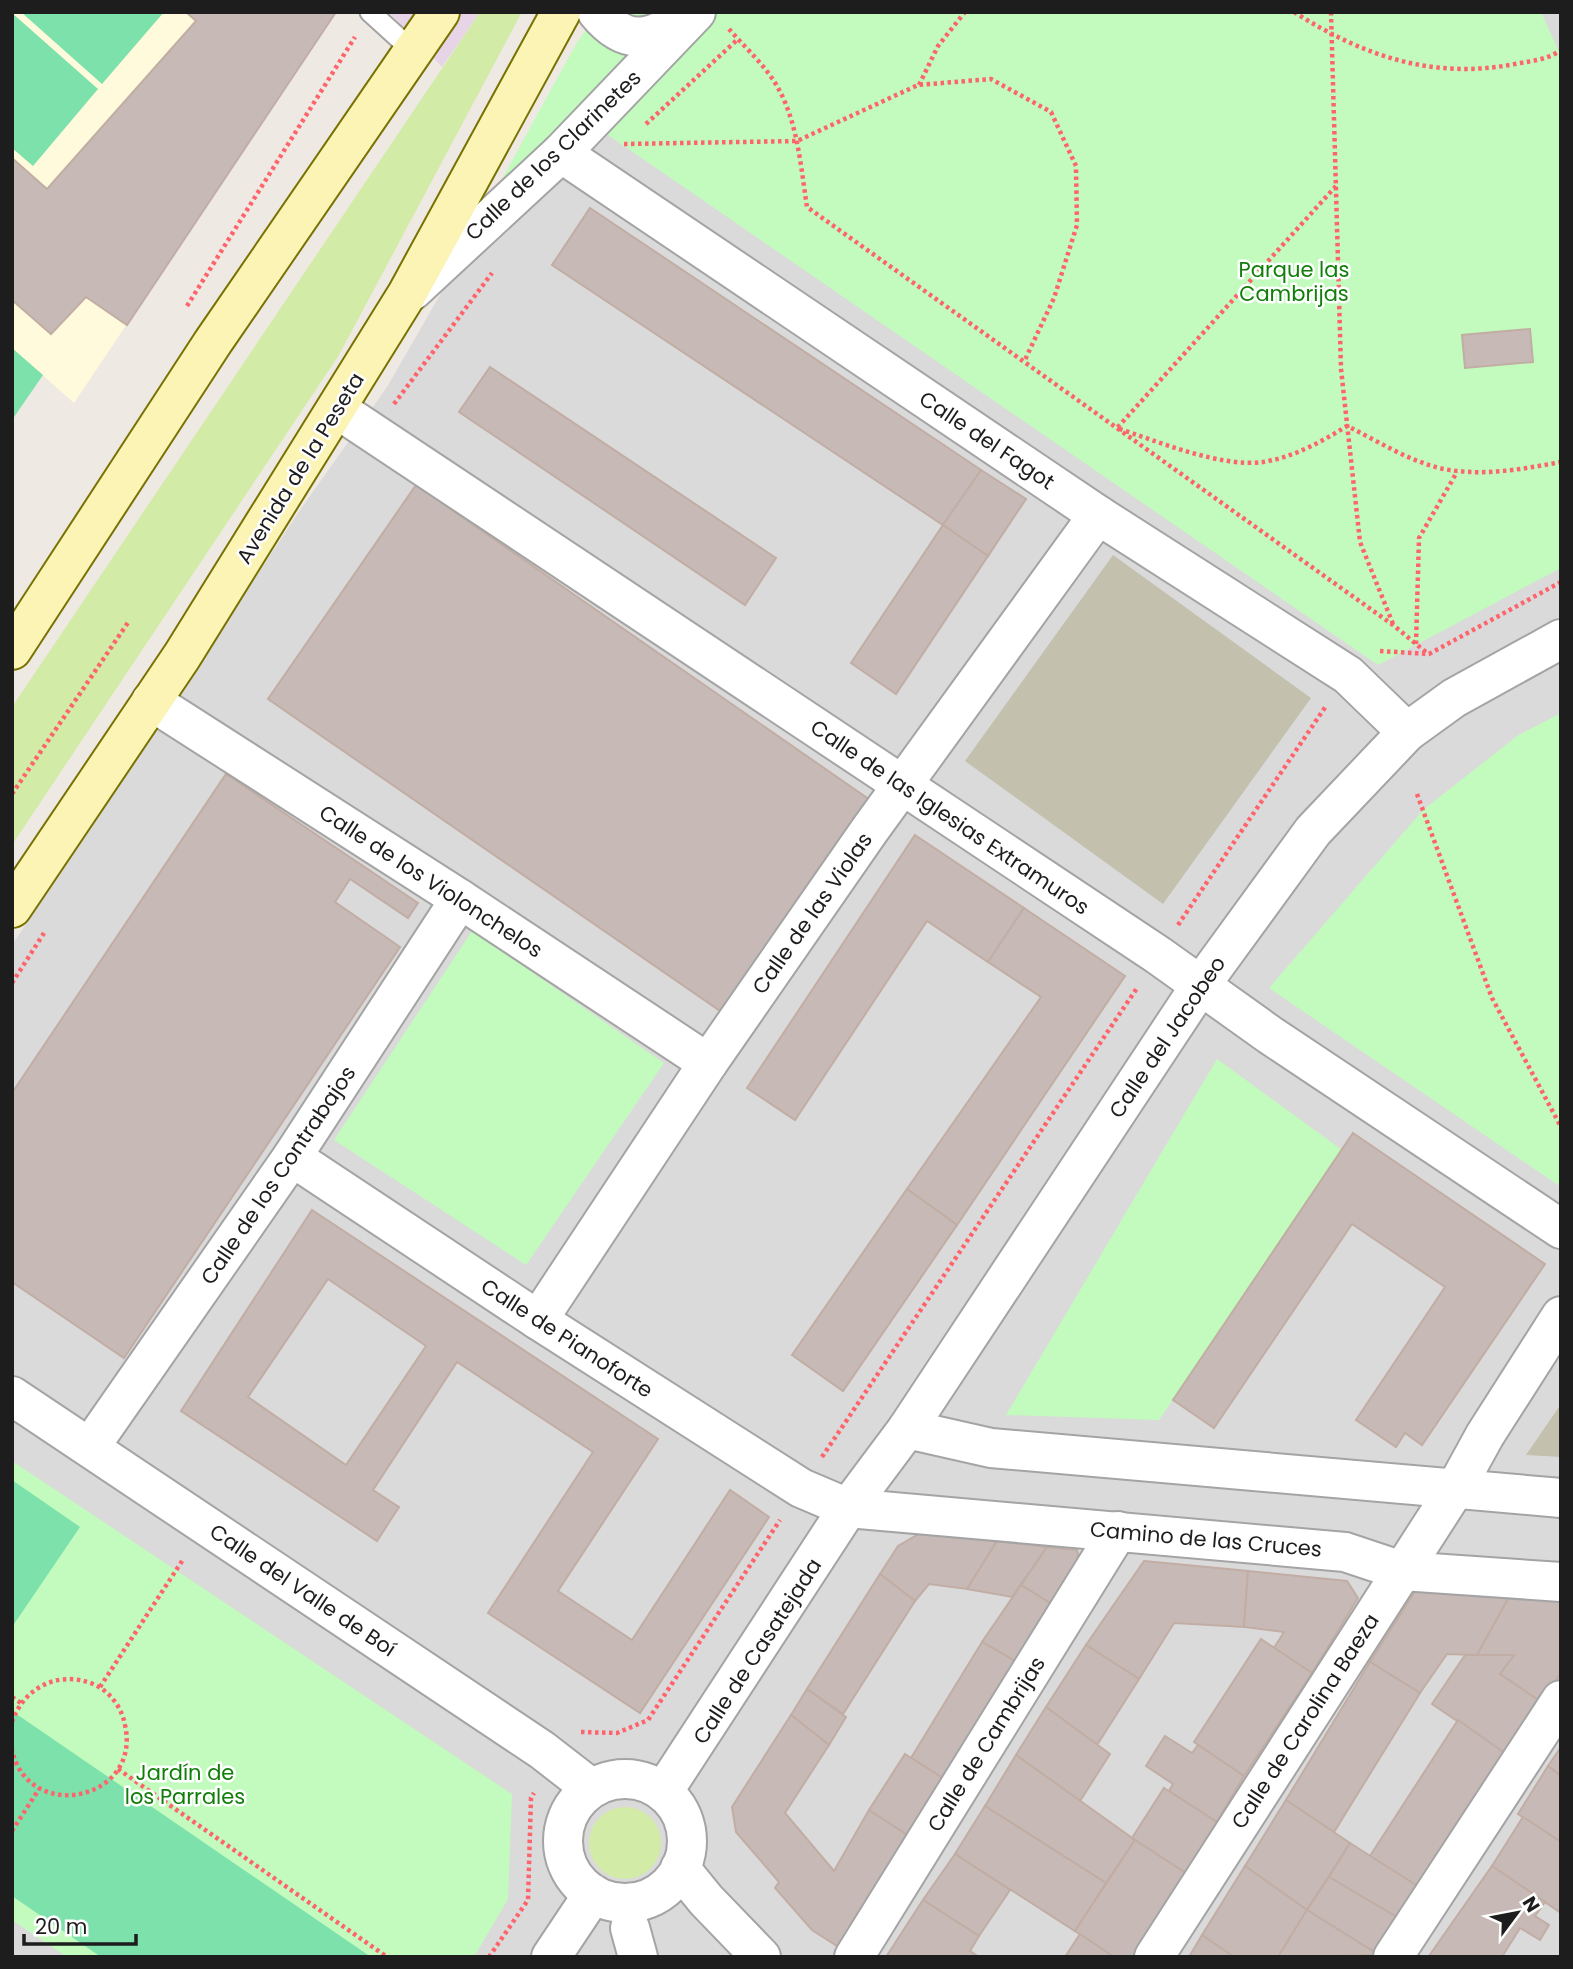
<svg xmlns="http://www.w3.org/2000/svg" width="1573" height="1969" font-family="Poppins,sans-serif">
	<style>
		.residential { fill: #dbdada }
		.industrial { fill: #e8d4e7 }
		.education { fill: #fffadb }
		.construction { fill: #c3c0ae }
		.grass { fill: #d2eba6 }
		.park { fill: #c2fbbd }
		.pitch { fill: #7de1ac }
		.building { fill: #c7bab6; stroke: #c1ada4; stroke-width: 2; fill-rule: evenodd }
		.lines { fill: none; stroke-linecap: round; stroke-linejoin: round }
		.lane-casing { stroke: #a4a4a4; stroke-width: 23 }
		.street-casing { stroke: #a4a4a4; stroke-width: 42 }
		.secondary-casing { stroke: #777201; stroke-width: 42 }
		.path { stroke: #fe646b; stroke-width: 4.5; stroke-dasharray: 3.5 3.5; stroke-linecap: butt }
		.lane { stroke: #fff; stroke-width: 19 }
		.street { stroke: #fff; stroke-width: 38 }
		.secondary { stroke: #fbf4b4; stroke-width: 38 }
		.labels { text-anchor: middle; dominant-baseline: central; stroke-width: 5; stroke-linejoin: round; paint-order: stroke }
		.street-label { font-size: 21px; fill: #1d1d1d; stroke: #fff }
		.park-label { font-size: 21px; fill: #107e08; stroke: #fff }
	</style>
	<rect width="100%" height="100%" fill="#efe9e3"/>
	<path class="residential" d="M626 12H1561V1957H12V945L300 510 387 387 491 206Z"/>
	<path class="industrial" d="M389 12H480L442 67Z"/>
	<path class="education" d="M12 12H336L74 403 12 348Z"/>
	<g class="construction">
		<path d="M1113 555 1311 698 1163 904 965 761Z"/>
		<path d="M1561 1404V1457L1526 1455Z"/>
	</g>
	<g class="grass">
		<path d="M480 12H522L339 355 12 845V707Z"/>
		<circle cx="625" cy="1843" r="36"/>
	</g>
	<g class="park">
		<path d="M598 12H1541L1561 56V568L1378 665 579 115 496 190 576 44Z"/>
		<path d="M1561 713V1187L1269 988 1423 810 1517 736Z"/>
		<path d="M472 931 664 1063 526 1265 334 1140Z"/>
		<path d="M1217 1059 1342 1150 1159 1420 1006 1415Z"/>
		<path d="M12 1461 512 1794 508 1899 474 1957H67L12 1920Z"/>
	</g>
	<g class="pitch">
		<path d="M21 12H164L102 84Z"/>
		<path d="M12 13 98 89 33 166 12 148Z"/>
		<path d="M12 348 43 375 12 420Z"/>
		<path d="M12 1480 80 1527 12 1627Z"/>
		<path d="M12 1711 371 1957H101L12 1896Z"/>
	</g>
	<g class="building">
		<path d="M186 12H336L127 325 86 297 51 334 12 300V158L47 189 196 21Z"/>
		<path d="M590 208 981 470 943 525 552 265Z"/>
		<path d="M1530 329 1533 362 1465 368 1462 335Z"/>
		<path d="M490 367 776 558 745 605 459 412Z"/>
		<path d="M981 470 1026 499 988 556 943 525Z"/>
		<path d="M416 485 873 802 726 1015 268 699Z"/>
		<path d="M943 525 988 556 896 694 851 663Z"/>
		<path d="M226 774 418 903 408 918 350 879 335 902 400 947 124 1358 12 1282V1093Z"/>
		<path d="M915 835 1024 908 988 962 927 921 795 1120 747 1088Z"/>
		<path d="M1024 908 1125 976 957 1225 907 1189 1041 997 988 962Z"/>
		<path d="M1353 1133 1545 1264 1422 1445 1405 1433 1396 1447 1356 1420 1445 1287 1352 1224 1214 1428 1173 1400Z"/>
		<path d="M907 1189 957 1225 843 1391 792 1355Z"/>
		<path d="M312 1210 658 1439 558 1591 632 1640 730 1490 769 1517 640 1713 488 1613 593 1452 457 1362 373 1490 399 1507 377 1541 181 1411ZM328 1279 426 1346 346 1465 248 1397Z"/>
		<path d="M924 1531 997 1541 967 1589 929 1584 915 1601 880 1574 898 1546Z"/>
		<path d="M997 1541 1047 1547 1012 1597 967 1589Z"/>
		<path d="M1047 1547 1077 1550 1082 1571 1058 1608 1021 1585Z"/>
		<path d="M1144 1561 1248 1571 1244 1627 1174 1623 1139 1679 1086 1645Z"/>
		<path d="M1248 1571 1347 1581 1358 1598 1312 1673 1274 1648 1284 1632 1244 1627Z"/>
		<path d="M880 1574 915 1601 843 1714 807 1689Z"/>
		<path d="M1021 1585 1058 1608 1022 1665 982 1642Z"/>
		<path d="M1419 1585 1509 1597 1477 1655 1447 1654 1420 1693 1370 1662Z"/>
		<path d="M1509 1597 1561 1601V1673L1541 1702 1500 1674 1514 1655H1477Z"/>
		<path d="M1261 1639 1312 1673 1244 1776 1194 1742Z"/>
		<path d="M982 1642 1022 1665 949 1782 911 1758Z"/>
		<path d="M1086 1645 1139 1679 1097 1745 1046 1707Z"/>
		<path d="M1465 1655H1514L1500 1674 1541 1702 1506 1754 1432 1704Z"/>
		<path d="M1370 1662 1420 1693 1334 1832 1286 1800Z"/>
		<path d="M807 1689 846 1717 829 1745 791 1715Z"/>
		<path d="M1046 1707 1110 1754 1080 1801 1016 1755Z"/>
		<path d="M791 1715 829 1745 785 1813 834 1871 869 1810 914 1839 845 1951 812 1930 775 1888 779 1882 736 1832 732 1807Z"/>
		<path d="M1458 1720 1506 1754 1422 1889 1370 1856Z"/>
		<path d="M1165 1736 1192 1753 1198 1745 1244 1776 1217 1822 1169 1791 1173 1784 1146 1766Z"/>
		<path d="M1561 1747V1776L1548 1766Z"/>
		<path d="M905 1754 949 1782 914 1839 869 1810Z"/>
		<path d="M1016 1755 1135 1840 1106 1883 985 1806Z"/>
		<path d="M1548 1766 1561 1776V1842L1518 1814Z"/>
		<path d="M1164 1788 1217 1822 1186 1873 1132 1838Z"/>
		<path d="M1286 1800 1350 1843 1307 1910 1245 1866Z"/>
		<path d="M985 1806 1106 1883 1075 1931 955 1854Z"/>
		<path d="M1523 1817 1561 1842V1913L1492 1866Z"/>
		<path d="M1135 1840 1187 1874 1133 1957H1114L1075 1931Z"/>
		<path d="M1350 1843 1422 1889 1400 1919 1329 1877Z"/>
		<path d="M955 1854 1010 1890 979 1936 923 1900Z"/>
		<path d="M1245 1866 1307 1910 1278 1957H1234L1202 1935Z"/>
		<path d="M1492 1866 1545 1902 1535 1916 1549 1925 1540 1940 1520 1928 1502 1957 1429 1956Z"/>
		<path d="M1329 1877 1400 1919 1379 1955 1307 1910Z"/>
		<path d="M923 1900 979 1936 970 1951 979 1957H886Z"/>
		<path d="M1307 1910 1379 1955 1278 1957Z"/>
		<path d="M1080 1934 1114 1957H1065Z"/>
		<path d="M1202 1935 1234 1957H1189Z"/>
	</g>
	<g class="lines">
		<g class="lane-casing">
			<path id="lane" d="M370 12 414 52"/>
		</g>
		<g class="street-casing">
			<g id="street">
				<path d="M597 12C624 45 648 42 681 19"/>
				<path d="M561 153 1098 515 1348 675 1407 732"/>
				<path d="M412 291 561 153 696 12"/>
				<path d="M337 409 1158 955 1270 1035 1561 1229"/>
				<path d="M151 701 460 899 708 1063"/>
				<path d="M292 1157 538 1320 801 1488 848 1508 1345 1552 1402 1571 1561 1582"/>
				<path d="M538 1320 708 1063 869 831 1098 515"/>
				<path d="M12 1396 542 1750 591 1788"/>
				<path d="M907 1429 991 1448 1561 1498"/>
				<path d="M90 1447 292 1157 460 899"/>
				<circle cx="625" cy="1841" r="62"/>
				<path d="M663 1792 848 1508 907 1429 1200 986 1313 831 1407 732 1454 698 1561 639"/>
				<path d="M680 1868 706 1900 761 1957"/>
				<path d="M630 1928 638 1957"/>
				<path d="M551 1957 593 1894"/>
				<path d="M854 1957 1118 1531"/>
				<path d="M1154 1957 1457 1486 1485 1435 1561 1316"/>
				<path d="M1393 1957 1561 1700"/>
			</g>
		</g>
		<g class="secondary-casing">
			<g id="secondary">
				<path d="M12 650 213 342 440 12"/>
				<path d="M12 908 182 656 407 294 561 12"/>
			</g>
		</g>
		<g class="path">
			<path d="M1294 12C1363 56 1433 80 1515 64 1531 61 1547 60 1561 50"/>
			<path d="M1331 12 1341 369 1360 542 1393 624"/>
			<path d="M729 29C742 44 757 58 769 74 797 111 800 162 807 207L1393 625 1427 653"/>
			<path d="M919 85 938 46 965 12"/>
			<path d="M646 124 738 39"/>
			<path d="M624 144 797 141 918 85 991 79 1051 112 1076 166 1077 225 1054 298 1024 362"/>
			<path d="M1336 186 1117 428C1156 441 1222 468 1263 462 1294 457 1321 442 1347 426 1382 443 1419 468 1458 471 1492 475 1528 468 1561 462"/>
			<path d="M187 306 355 37"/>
			<path d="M394 404 492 273"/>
			<path d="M1416 644 1419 538 1457 472"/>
			<path d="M1380 651 1429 654 1561 582"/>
			<path d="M12 794 129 621"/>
			<path d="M1417 794 1492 998 1561 1127"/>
			<path d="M1178 925 1326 706"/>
			<path d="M12 983 44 933"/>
			<path d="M822 1457 1137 988"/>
			<path d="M100 1687 184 1558"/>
			<path d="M12 1697 21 1703"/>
			<path d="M12 1722C24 1687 59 1670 93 1684 110 1691 122 1708 125 1725 142 1801 28 1824 12 1750"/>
			<path d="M581 1732 617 1733 648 1720 780 1520"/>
			<path d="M118 1769 387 1957"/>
			<path d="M12 1831 39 1789"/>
			<path d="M489 1957 528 1900 531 1798 534 1793"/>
		</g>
		<use href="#lane" class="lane"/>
		<use href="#street" class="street"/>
		<use href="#secondary" class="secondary"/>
	</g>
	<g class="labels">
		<g class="street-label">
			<text transform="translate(553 155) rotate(-44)">Calle de los Clarinetes</text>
			<text transform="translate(987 440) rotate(34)">Calle del Fagot</text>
			<text transform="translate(300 468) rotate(-58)">Avenida de la Peseta</text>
			<text transform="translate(950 817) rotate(34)">Calle de las Iglesias Extramuros</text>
			<text transform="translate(431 881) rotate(33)">Calle de los Violonchelos</text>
			<text transform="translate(812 913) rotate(-55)">Calle de las Violas</text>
			<text transform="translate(1167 1037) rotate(-56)">Calle del Jacobeo</text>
			<text transform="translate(278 1175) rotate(-56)">Calle de los Contrabajos</text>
			<text transform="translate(567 1338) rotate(33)">Calle de Pianoforte</text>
			<text transform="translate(1206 1539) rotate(5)">Camino de las Cruces</text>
			<text transform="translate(303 1590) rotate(34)">Calle del Valle de Boí</text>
			<text transform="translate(757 1651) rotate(-57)">Calle de Casatejada</text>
			<text transform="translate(1305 1721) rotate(-57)">Calle de Carolina Baeza</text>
			<text transform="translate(986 1744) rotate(-58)">Calle de Cambrijas</text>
		</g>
		<g class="park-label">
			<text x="1294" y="269">Parque las<tspan x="1294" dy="24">Cambrijas</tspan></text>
			<text x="185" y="1772">Jardín de<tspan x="185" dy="24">los Parrales</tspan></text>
		</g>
	</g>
	<rect width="1573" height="1969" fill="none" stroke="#1d1d1d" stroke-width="28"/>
	<g transform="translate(1517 1913) rotate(58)" stroke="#ffffff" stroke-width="5" paint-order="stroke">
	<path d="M0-5L12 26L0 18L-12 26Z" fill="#1d1d1d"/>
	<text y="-10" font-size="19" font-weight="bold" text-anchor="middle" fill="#1d1d1d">N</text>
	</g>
	<path d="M24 1934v10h112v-10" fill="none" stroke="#1d1d1d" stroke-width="3.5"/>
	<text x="35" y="1934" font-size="21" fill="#1d1d1d" stroke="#ffffff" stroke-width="5" paint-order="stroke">20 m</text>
</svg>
